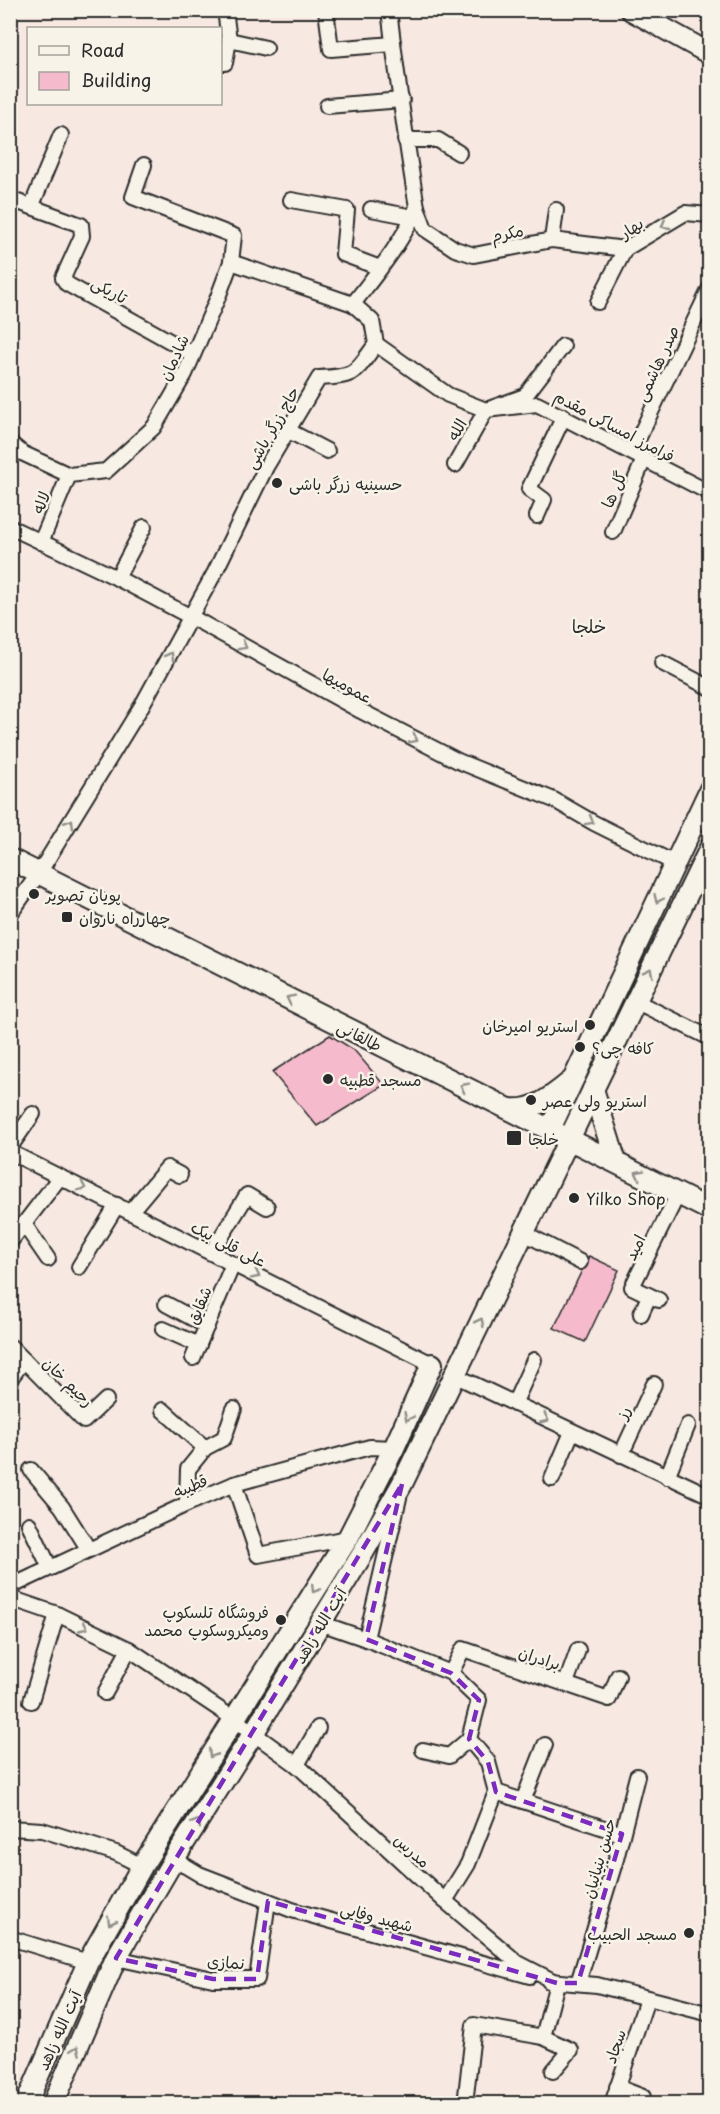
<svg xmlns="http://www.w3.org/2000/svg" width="720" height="2114" font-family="'Playpen Sans','Playpen Sans Arabic',sans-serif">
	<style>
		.building { fill: #f5bbcc; stroke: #2b2b2b; stroke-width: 1.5 }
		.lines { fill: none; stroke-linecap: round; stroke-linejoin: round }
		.minor-casing { stroke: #2b2b2b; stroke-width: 18 }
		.secondary-casing { stroke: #2b2b2b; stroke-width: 24 }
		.minor { stroke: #f7f3e8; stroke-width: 14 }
		.secondary { stroke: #f7f3e8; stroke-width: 20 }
		.oneway { stroke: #918f8a }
		.marked { fill: none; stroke: #7b2cbf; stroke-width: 4.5; stroke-dasharray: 12 8; stroke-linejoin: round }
		.poi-dot { fill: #2b2b2b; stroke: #f7f3e8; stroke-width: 2 }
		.labels { text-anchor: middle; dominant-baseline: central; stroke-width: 5; stroke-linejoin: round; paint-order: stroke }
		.street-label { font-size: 16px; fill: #2b2b2b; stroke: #f7f3e8 }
		.poi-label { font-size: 16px; fill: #2b2b2b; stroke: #f7f3e8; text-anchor: start }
		.neighbourhood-label { font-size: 18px; fill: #2b2b2b; stroke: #f7f3e8 }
	</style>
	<rect width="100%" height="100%" fill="#f7e8e2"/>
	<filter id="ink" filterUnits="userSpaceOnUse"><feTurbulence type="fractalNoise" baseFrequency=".0167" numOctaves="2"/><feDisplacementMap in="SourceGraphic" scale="12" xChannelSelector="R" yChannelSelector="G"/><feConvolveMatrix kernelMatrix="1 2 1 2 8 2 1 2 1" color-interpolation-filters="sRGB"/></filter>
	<g filter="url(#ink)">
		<g class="building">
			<path d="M330 1035 354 1050 384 1085 317 1126 272 1072Z"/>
			<path d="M589 1256 619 1270 585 1342 554 1328Z"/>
		</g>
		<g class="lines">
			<g class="minor-casing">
				<g id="minor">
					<path d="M225 10 229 40"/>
					<path d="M326 10 331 49 393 44"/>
					<path d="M220 63H225L229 40 266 48"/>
					<path d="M327 106 402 100"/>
					<path d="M405 140H438L459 153"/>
					<path d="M10 199 81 225 82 236 63 278 67 284 193 354"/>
					<path d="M291 200 347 210 343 254 380 268"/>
					<path d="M32 205 61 135"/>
					<path d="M417 207 425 229 455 249 474 255 552 240 625 249"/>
					<path d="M371 209 413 217"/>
					<path d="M552 240 556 210"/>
					<path d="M598 302 625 249 685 213 710 215"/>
					<path d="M353 304C376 274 403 242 417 207 406 142 397 76 389 10"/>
					<path d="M376 344 448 395 486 410 537 404 710 493"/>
					<path d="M287 430 327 451"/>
					<path d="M10 443 22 453 69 475 106 471 154 427 185 374 218 297 231 262 234 236 133 197 144 165"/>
					<path d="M632 452 710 288"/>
					<path d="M455 465 486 410 525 396 563 346"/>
					<path d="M537 516 544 500 529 489 564 416"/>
					<path d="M10 527 117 578 191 617 361 711 458 761 554 800 594 823 674 863"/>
					<path d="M613 532 644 459"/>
					<path d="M41 542 69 475"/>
					<path d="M117 578 144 527"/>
					<path d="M662 663 710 688"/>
					<path d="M10 914 39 873 141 707 215 572 266 467 319 378C357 376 354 374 376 344L372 321 353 304 231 262"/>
					<path d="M635 1001 710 1038"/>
					<path d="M10 1147 33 1114"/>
					<path d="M10 1152 432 1364"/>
					<path d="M131 1211 167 1168 180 1175"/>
					<path d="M24 1224 48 1259"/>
					<path d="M524 1233 580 1262"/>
					<path d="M10 1242 60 1177"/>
					<path d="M212 1252 247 1195 267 1207"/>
					<path d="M79 1267 117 1205"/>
					<path d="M659 1300 632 1287 678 1194"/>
					<path d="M166 1304 207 1326"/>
					<path d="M641 1314 649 1296"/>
					<path d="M163 1329 199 1345"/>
					<path d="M10 1346 84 1421 106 1400"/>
					<path d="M193 1358 233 1264"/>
					<path d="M454 1375 710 1496"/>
					<path d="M10 1379 24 1360"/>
					<path d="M514 1404 534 1360"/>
					<path d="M163 1410 205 1448"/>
					<path d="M621 1455 654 1384"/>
					<path d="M31 1470 62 1507 89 1550"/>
					<path d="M667 1477 688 1425"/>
					<path d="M552 1479 572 1432"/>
					<path d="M234 1484 258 1555 348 1538"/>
					<path d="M187 1504 188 1469 205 1448 224 1438 234 1409"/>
					<path d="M29 1524 50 1568"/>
					<path d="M10 1587 187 1504 234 1484 370 1447 394 1448"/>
					<path d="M10 1598 57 1614 129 1649 234 1719 297 1765 445 1901 518 1963 557 1983 543 2037 474 2025 465 2104"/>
					<path d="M320 1623 366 1639 399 1498"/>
					<path d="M366 1639 451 1673 479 1700 469 1739 488 1762 496 1792 468 1864 445 1901"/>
					<path d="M451 1673 463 1649 609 1699 618 1676"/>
					<path d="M566 1683 578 1650"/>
					<path d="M105 1693 129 1649"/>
					<path d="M31 1701 57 1614"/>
					<path d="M423 1750 449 1756 469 1739"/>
					<path d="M297 1765 318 1728"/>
					<path d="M496 1792 622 1834"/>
					<path d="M523 1801 545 1745"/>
					<path d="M10 1828 42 1830 116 1853 142 1866"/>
					<path d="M174 1859 199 1874 292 1910 530 1976"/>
					<path d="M10 1938 88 1962"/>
					<path d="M116 1958 213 1979H257L268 1901"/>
					<path d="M549 1981 597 1985 710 2014"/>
					<path d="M578 1983 616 1859 637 1776"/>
					<path d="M543 2037 571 2050 553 2071"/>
					<path d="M617 2087 643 2097"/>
					<path d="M612 2104 647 1999"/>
				</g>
			</g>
			<g class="secondary-casing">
				<g id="secondary">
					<path d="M631 10 710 54"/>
					<path d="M10 859 710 1210"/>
					<path d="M593 1089 616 1162"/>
					<path d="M509 1109C533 1112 552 1097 570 1082"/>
					<path d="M550 1129 710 789"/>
					<path d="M26 2104 88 1962 142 1866 348 1538 394 1448 432 1364"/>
					<path d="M53 2104 116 1958 174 1859 253 1734 363 1553 402 1484 710 848"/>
				</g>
			</g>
			<use href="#minor" class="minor"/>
			<use href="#secondary" class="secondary"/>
		</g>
		<defs><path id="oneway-chevron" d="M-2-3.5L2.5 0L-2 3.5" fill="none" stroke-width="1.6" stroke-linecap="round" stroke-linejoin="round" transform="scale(1.5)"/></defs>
		<g class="oneway">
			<use href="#oneway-chevron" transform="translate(665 225) rotate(149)"/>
			<use href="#oneway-chevron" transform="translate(243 646) rotate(29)"/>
			<use href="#oneway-chevron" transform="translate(170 656) rotate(-61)"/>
			<use href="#oneway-chevron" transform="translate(414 739) rotate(27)"/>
			<use href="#oneway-chevron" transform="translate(590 821) rotate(29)"/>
			<use href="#oneway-chevron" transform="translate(70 823) rotate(-58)"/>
			<use href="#oneway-chevron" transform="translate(658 899) rotate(115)"/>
			<use href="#oneway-chevron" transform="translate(649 972) rotate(-64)"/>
			<use href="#oneway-chevron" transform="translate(290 999) rotate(-153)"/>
			<use href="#oneway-chevron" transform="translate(464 1087) rotate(-153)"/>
			<use href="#oneway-chevron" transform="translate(639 1174) rotate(-153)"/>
			<use href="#oneway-chevron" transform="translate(82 1187) rotate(26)"/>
			<use href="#oneway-chevron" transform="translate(256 1275) rotate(27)"/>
			<use href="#oneway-chevron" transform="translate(480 1322) rotate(-64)"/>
			<use href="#oneway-chevron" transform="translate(408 1417) rotate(115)"/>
			<use href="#oneway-chevron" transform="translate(545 1419) rotate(26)"/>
			<use href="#oneway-chevron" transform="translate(315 1589) rotate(122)"/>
			<use href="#oneway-chevron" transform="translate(84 1627) rotate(25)"/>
			<use href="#oneway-chevron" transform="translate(212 1754) rotate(122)"/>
			<use href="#oneway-chevron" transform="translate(197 1823) rotate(-58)"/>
			<use href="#oneway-chevron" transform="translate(111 1921) rotate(119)"/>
			<use href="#oneway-chevron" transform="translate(76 2050) rotate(-67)"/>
		</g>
	</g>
	<path class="marked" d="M402 1484 366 1639 451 1673 479 1700 469 1739 488 1762 496 1792 622 1834 578 1983H557L268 1901 257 1979H213L116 1958Z"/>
	<g class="poi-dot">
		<circle cx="277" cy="483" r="6"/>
		<circle cx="34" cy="894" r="6"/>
		<rect x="61" y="911" width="12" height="12" rx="3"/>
		<circle cx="590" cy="1025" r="6"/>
		<circle cx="580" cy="1047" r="6"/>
		<circle cx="328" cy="1079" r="6"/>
		<circle cx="531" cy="1100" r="6"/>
		<rect x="506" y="1130" width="16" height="16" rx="3"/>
		<circle cx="574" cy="1198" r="6"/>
		<circle cx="281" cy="1620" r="6"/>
		<circle cx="689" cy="1933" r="6"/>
	</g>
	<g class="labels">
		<g class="street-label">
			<text transform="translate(631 227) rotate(-33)">بهار</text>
			<text transform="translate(507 232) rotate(-11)">مکرم</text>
			<text transform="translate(110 289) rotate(29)">تاریکی</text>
			<text transform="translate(173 357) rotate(-65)">شادمان</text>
			<text transform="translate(656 363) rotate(-65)">صدر هاشمی</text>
			<text transform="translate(615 425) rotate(28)">فرامرز امساکی مقدم</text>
			<text transform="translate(271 427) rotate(-60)">حاج زرگر باشی</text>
			<text transform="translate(456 429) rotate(-60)">الله</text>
			<text transform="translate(613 489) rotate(-66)">گل ها</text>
			<text transform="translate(40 502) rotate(-68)">لاله</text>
			<text transform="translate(348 685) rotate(29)">عمومیها</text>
			<text transform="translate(360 1035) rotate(27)">طالقانی</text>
			<text transform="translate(229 1243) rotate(27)">علی قلی بیک</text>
			<text transform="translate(634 1247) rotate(-64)">امید</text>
			<text transform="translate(198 1305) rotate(-67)">شقایق</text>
			<text transform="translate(69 1381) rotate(44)">رحیم خان</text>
			<text transform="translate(622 1412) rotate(-65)">رز</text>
			<text transform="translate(190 1485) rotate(-23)">قطیبه</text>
			<text transform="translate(319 1625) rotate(-59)">آیت الله زاهد</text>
			<text transform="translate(540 1657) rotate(18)">برادران</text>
			<text transform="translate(413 1850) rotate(42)">مدرس</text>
			<text transform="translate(598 1858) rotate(-74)">حسن بنیانیان</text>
			<text transform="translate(377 1916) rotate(15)">شهید وفایی</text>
			<text transform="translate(226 1961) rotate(4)">نمازی</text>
			<text transform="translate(58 2030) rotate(-66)">آیت الله زاهد</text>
			<text transform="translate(614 2046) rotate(-71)">سجاد</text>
		</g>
		<g class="poi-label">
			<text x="289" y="483">حسینیه زرگر باشی</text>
			<text x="46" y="894">پویان تصویر</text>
			<text x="79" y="917">چهارراه ناروان</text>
			<text x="578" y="1025" text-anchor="end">استریو امیرخان</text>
			<text x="592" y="1047">کافه چی؟</text>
			<text x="340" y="1079">مسجد قطبیه</text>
			<text x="543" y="1100">استریو ولی عصر</text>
			<text x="528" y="1138">خلجا</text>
			<text x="586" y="1198">Yilko Shop</text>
			<text x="269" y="1611" text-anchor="end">فروشگاه تلسکوپ<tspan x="269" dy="18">ومیکروسکوپ محمد</tspan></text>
			<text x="677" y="1933" text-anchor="end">مسجد الحبیب</text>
		</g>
		<g class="neighbourhood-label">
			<text x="589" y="625">خلجا</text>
		</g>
	</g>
	<rect width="720" height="2114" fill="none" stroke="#f7f3e8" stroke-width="36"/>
	<rect x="18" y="18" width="684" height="2078" fill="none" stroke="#2b2b2b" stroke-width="2" filter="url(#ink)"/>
	<rect x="27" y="27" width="195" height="78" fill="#f7f3e8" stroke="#a5a39c" stroke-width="1.5"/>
	<rect x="39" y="46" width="30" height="9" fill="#f7f3e8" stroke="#a5a39c" stroke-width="1.5"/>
	<text x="81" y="57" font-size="18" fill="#2b2b2b">Road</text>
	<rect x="39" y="72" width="30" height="18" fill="#f5bbcc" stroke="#a5a39c" stroke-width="1.5"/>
	<text x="81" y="87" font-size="18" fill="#2b2b2b">Building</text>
</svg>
